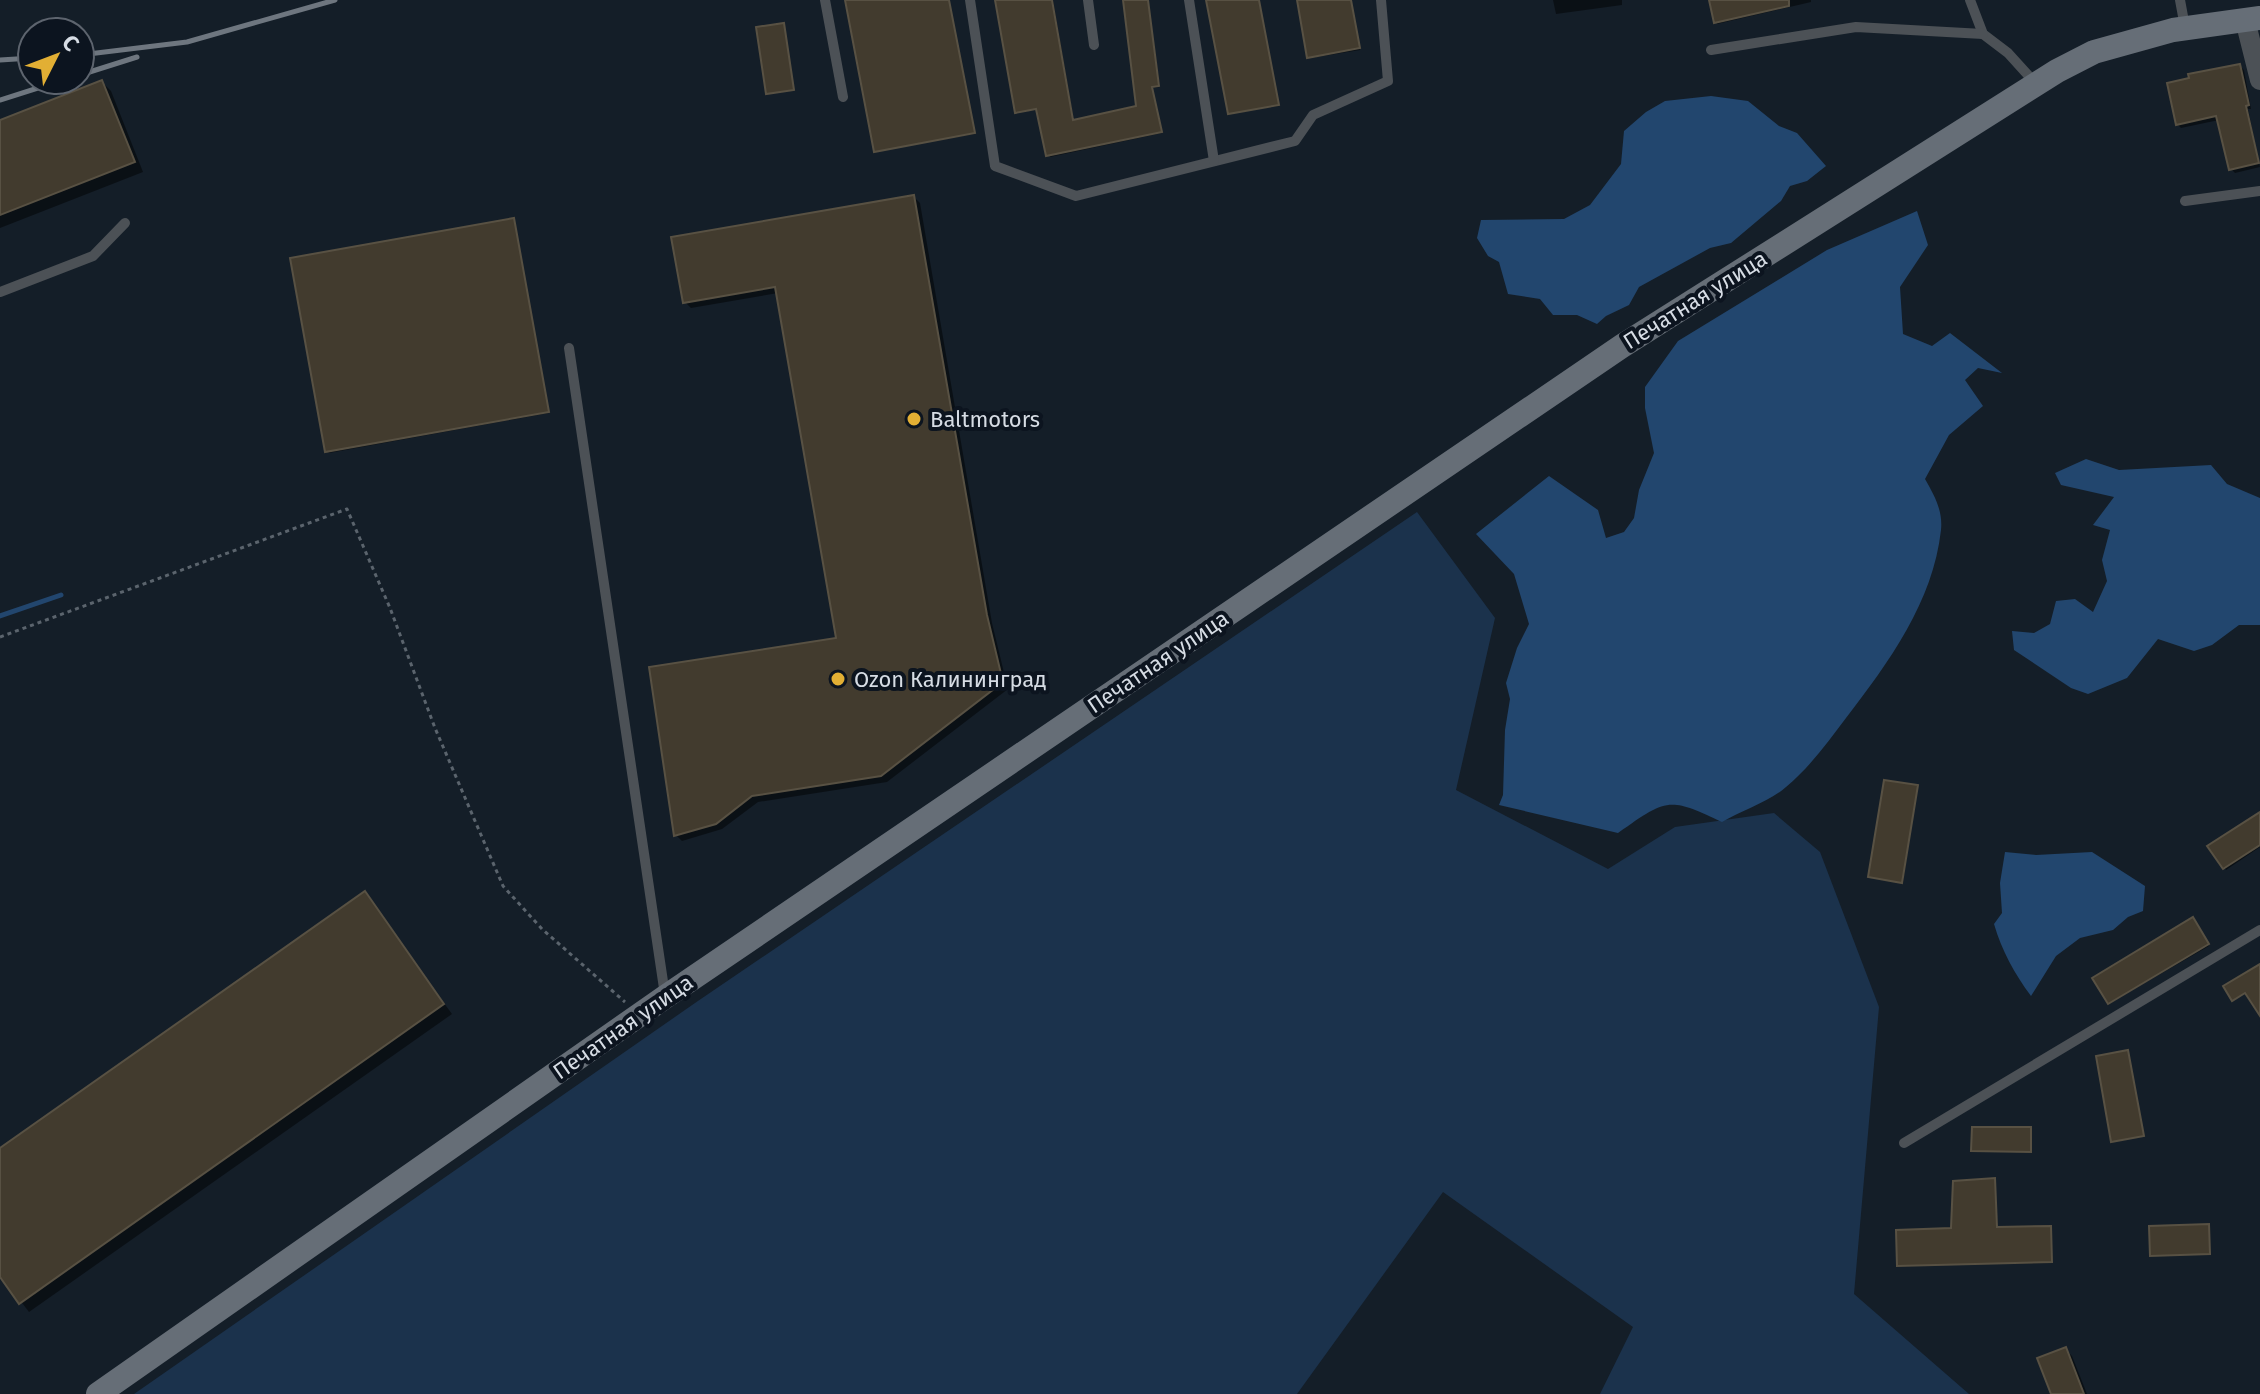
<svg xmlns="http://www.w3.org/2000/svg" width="2260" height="1394" font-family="'Fira Sans',sans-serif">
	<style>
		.green { fill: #1b324c }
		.water { fill: #22466e }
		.shadow { fill: #0007 }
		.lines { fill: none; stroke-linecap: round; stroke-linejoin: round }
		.stream { stroke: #22466e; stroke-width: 5 }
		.building { fill: #423b2e; stroke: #585143; stroke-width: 2 }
		.path { stroke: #5b646d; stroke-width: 3; stroke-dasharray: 4 4; stroke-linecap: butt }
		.lane { stroke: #4c5156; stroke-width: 10 }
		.street { stroke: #4c5156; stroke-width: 20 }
		.secondary { stroke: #666e77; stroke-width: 24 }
		.rail { stroke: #6e767f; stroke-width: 5 }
		.poi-dot { fill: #e2af34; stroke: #0c141f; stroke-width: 3 }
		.labels { text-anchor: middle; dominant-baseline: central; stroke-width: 8; stroke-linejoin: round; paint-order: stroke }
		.street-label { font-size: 22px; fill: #d6dce4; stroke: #0c141f }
		.poi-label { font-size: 22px; fill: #d6dce4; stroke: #0c141f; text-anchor: start }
	</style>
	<rect width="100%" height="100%" fill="#141e28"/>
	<path class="green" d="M1417 512 1495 618 1456 790 1608 869 1675 827 1774 813 1820 852 1879 1007 1854 1294 1969 1394H1600L1633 1327 1443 1192 1297 1394H134L695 1003Z"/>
	<g class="water">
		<path d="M1711 96 1748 101 1779 126 1797 133 1826 166 1807 181 1790 186 1781 201 1731 243 1710 248 1639 287 1629 305 1606 316 1597 324 1577 315H1553L1540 299 1508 294 1499 262 1488 256 1477 238 1481 220 1564 219 1590 205 1621 164 1624 131 1646 112 1665 101Z"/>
		<path d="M1917 211 1928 245 1900 287 1903 334 1932 346 1950 333 2002 373 1978 368 1965 380 1983 406 1949 435 1925 479C1934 495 1943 510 1941 530 1933 602 1889 662 1846 718 1828 742 1809 768 1786 787 1769 802 1742 810 1722 822 1668 796 1666 799 1618 833L1499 805 1503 795 1505 730 1510 699 1506 683 1517 648 1529 624 1514 574 1476 534 1549 476 1598 510 1606 538 1624 532 1634 518 1639 490 1654 453 1645 408V387L1678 341 1827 250Z"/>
		<path d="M2086 459 2119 470 2211 465 2227 484 2260 498V625H2239L2212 645 2194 651 2158 639 2127 678 2088 694 2071 688 2014 650 2012 631 2034 633 2050 624 2056 601 2075 599 2093 612 2107 581 2102 560 2110 530 2093 525 2114 497 2061 485 2055 473Z"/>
		<path d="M2005 852 2036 855 2092 852 2145 886 2143 911 2128 917 2113 930 2080 938 2056 956 2031 996C2014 973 2002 951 1994 924L2002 913 2000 883Z"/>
	</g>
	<g class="shadow">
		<path d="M847 0H949L975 134 876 151Z"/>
		<path d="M997 0H1053L1074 122 1139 108 1125 0H1148L1160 87 1152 88 1162 133 1050 157 1038 110 1017 112Z"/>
		<path d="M1208 0H1259L1279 106 1230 113Z"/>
		<path d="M1299 0H1351L1360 50 1311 58Z"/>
		<path d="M1553 0H1622V5L1556 14Z"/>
		<path d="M1711 0H1811V2L1717 24Z"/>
		<path d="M2240 66 2244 70 2251 109H2248L2260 167 2235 173 2231 169 2219 120 2181 128 2177 124Z"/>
		<path d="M102 82 111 91 143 172 0 228V122Z"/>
		<path d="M914 197 920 203 992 623 1008 689 887 782 758 802 722 829 682 841 676 835 838 640 778 293 691 308 685 302Z"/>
		<path d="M515 222 549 413 329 453 327 451Z"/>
		<path d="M1917 787 1903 883 1872 878 1870 877Z"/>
		<path d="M2260 814V847L2226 870 2210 847Z"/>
		<path d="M364 894 452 1014 29 1312 0 1274V1150Z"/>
		<path d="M2194 921 2209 946 2110 1003 2095 978Z"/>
		<path d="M2030 1129 2032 1152 1973 1150Z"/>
		<path d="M1994 1180 1998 1229 2050 1228 2052 1263 1899 1265 1953 1230Z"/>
		<path d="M2208 1226 2210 1255H2152Z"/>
		<path d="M2066 1350 2072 1356 2087 1394H2053Z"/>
	</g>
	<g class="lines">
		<path class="stream" d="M0 616 61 595"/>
	</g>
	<g class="building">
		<path d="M845 0H949L975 133 874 152Z"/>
		<path d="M995 0H1052L1073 120 1136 106 1123 0H1148L1159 86 1152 87 1162 132 1046 156 1036 109 1015 113Z"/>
		<path d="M1206 0H1259L1279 105 1228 114Z"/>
		<path d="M1297 0H1351L1360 48 1307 58Z"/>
		<path d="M1709 0H1789V6L1714 23Z"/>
		<path d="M784 23 794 90 766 94 756 27Z"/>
		<path d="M2240 64 2249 105 2246 106 2259 163 2229 170 2216 116 2176 125 2167 83 2189 78 2188 74Z"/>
		<path d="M102 80 135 162 0 215V120Z"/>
		<path d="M914 195 987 615 1003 682 881 776 752 796 716 824 674 836 649 667 836 638 775 287 683 303 671 237Z"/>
		<path d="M514 218 549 412 325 452 290 258Z"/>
		<path d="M1884 780 1918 785 1902 883 1868 877Z"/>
		<path d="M2260 812V845L2223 869 2207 846Z"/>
		<path d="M365 891 444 1004 19 1304 0 1277V1148Z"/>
		<path d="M2193 917 2209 944 2108 1004 2092 978Z"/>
		<path d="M2260 964V1016L2245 993 2232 1001 2223 986Z"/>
		<path d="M2128 1050 2144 1136 2111 1142 2096 1056Z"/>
		<path d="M1972 1127H2031V1152L1971 1151Z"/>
		<path d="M1995 1178 1997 1227 2051 1226 2052 1262 1897 1266 1896 1230 1951 1228 1953 1181Z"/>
		<path d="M2209 1224 2210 1254 2150 1256 2149 1226Z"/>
		<path d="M2066 1347 2084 1394H2051L2037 1358Z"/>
	</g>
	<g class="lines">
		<path class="path" d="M0 637 347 509 390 608 435 728 503 886 542 929 625 1002"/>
		<g class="lane">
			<path d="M825 0 843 97"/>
			<path d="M970 0 995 166 1076 196 1295 141 1313 115 1388 81 1381 0"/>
			<path d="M1088 0 1094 45"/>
			<path d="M1189 0 1214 161"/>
			<path d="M1970 0 1983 34 2008 53 2036 84"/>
			<path d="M2180 0 2185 27"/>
			<path d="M1711 50 1856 27 1983 34"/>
			<path d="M2185 201 2260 191"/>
			<path d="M0 292 93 256 125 223"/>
			<path d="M569 348 665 995"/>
			<path d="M1904 1143 2260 930"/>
		</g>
		<path class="street" d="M2245 20 2260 80"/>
		<path class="secondary" d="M98 1394 665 997 1622 346 2057 71 2094 52 2173 30 2260 18"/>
		<g class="rail">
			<path d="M80 55 187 42 335 0"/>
			<path d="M0 60 32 58"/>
			<path d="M80 75 137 57"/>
			<path d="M0 100 63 80"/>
		</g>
	</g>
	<g class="poi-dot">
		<circle cx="914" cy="419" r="8"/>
		<circle cx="838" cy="679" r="8"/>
	</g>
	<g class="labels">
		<g class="street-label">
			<text transform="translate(1695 300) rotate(-32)">Печатная улица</text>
			<text transform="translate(1158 662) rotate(-34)">Печатная улица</text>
			<text transform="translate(623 1027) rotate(-35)">Печатная улица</text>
		</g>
		<g class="poi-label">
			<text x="930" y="419">Baltmotors</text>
			<text x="854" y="679">Ozon Калининград</text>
		</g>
	</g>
	<g transform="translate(56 56) rotate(48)"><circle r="38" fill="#0c141f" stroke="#5d646e" stroke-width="2"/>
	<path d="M0-6L14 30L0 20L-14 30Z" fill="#e2af34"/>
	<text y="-12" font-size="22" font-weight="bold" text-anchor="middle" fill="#d6dce4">С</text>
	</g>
</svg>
